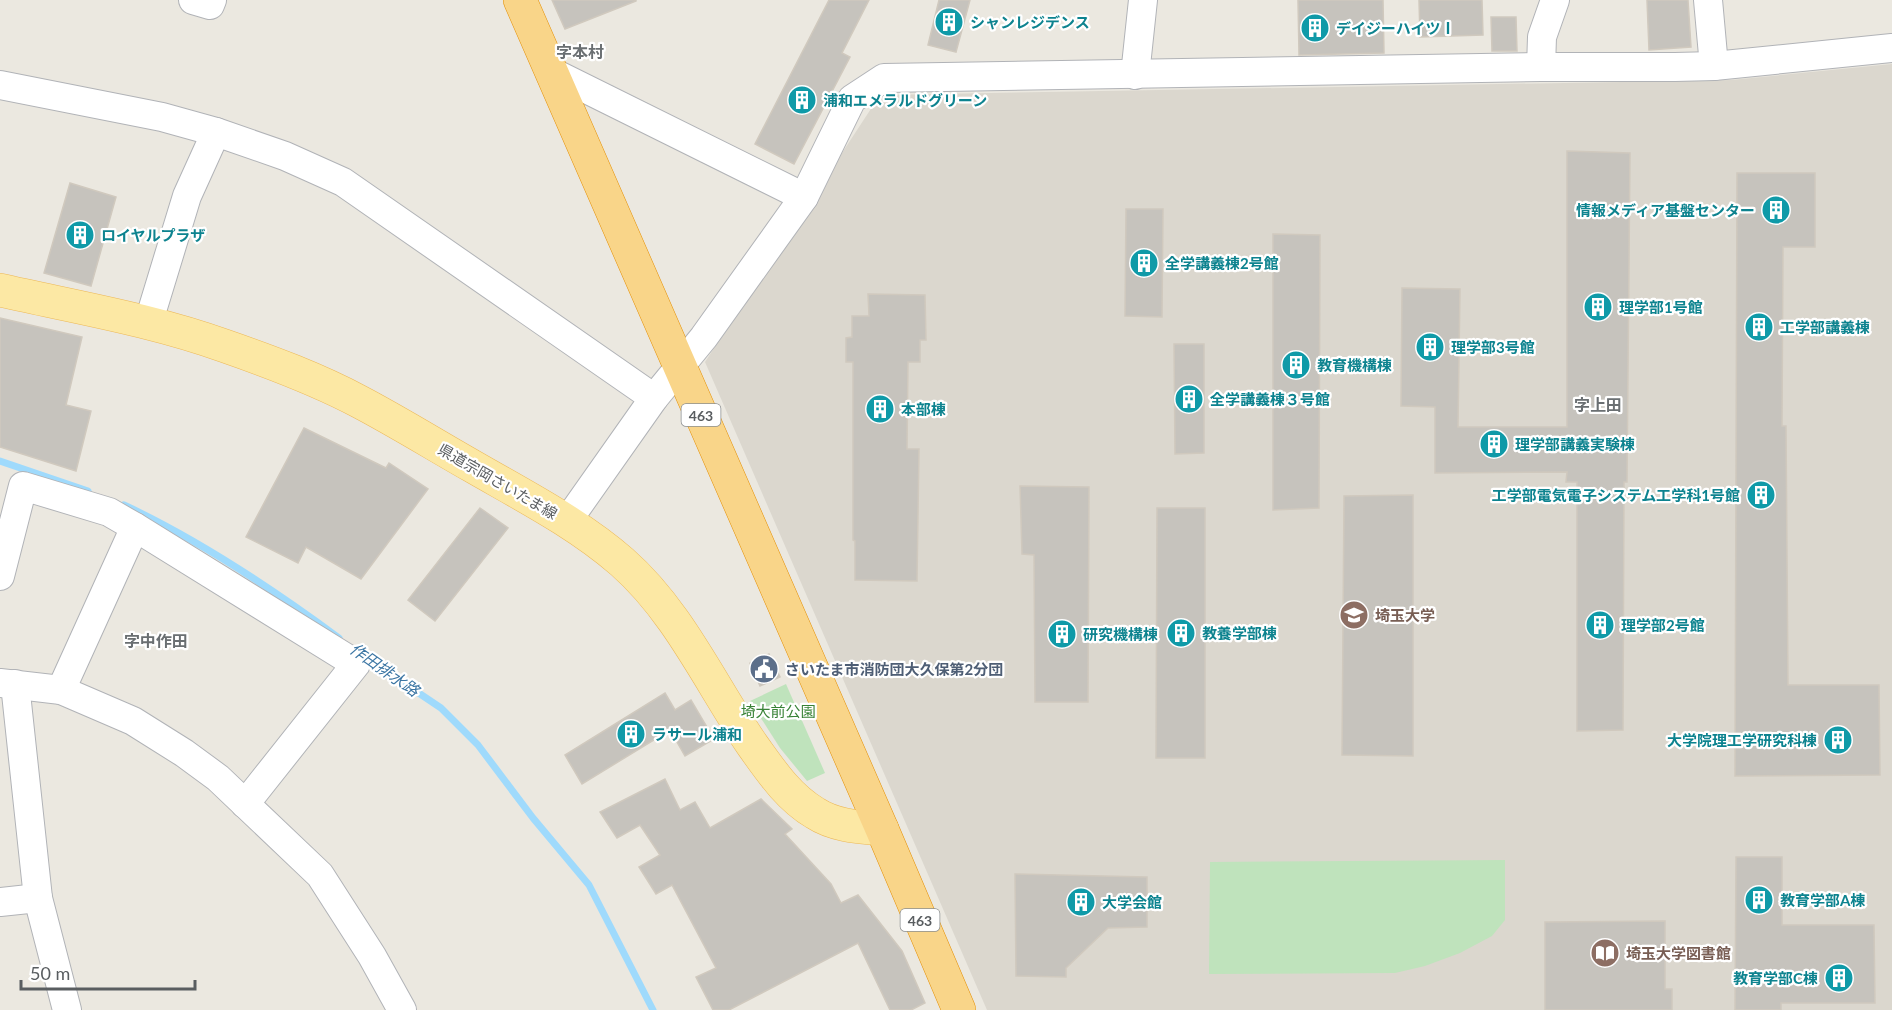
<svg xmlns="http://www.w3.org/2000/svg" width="1892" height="1010" font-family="Lato,'Noto Sans JP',sans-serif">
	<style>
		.education { fill: #dbd7ce }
		.green { fill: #bfe3bc }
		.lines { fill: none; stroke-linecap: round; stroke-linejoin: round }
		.stream { stroke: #9fdafc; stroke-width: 7 }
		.building { fill: #c6c3bd; stroke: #d0c9be; stroke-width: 1.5 }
		.minor-casing { stroke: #b1b3b7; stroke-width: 30 }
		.major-casing { stroke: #ecb858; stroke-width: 34 }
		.highway-casing { stroke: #e49007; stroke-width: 34 }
		.minor { stroke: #fff; stroke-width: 28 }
		.major { stroke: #fce8a4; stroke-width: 33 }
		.highway { stroke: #f9d589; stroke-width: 33 }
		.labels { text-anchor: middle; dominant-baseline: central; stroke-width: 4.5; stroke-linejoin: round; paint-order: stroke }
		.shield { fill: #fff; stroke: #8b8e90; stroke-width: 1.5 }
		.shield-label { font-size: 14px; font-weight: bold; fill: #595d60 }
		.culture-label { font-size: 15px; font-weight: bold; fill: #0d838f; stroke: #fff; text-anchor: start }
		.street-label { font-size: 15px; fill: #595d60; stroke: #fff }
		.education-label { font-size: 15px; font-weight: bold; fill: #785e54; stroke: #fff; text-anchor: start }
		.service-label { font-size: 15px; font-weight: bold; fill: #4e5e75; stroke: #fff; text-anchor: start }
		.park-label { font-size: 15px; fill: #388236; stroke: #fff }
		.neighbourhood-label { font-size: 16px; font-weight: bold; fill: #6a6f72; stroke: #fff }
		.water-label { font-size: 16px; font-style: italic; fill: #3c76a4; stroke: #fff }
	</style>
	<rect width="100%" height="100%" fill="#ebe8e0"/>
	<path class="education" d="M1892 64V1010H987L705 362 880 95 1731 80Z"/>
	<g class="green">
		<path d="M786 684 825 773 807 781 780 748 750 701Z"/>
		<path d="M1505 860V920L1492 936 1460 953 1425 966 1395 973 1209 974 1210 862Z"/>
	</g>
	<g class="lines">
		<g class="stream">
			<path d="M0 461 88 491"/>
			<path d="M124 505C197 539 274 590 339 638"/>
			<path d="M362 655 441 708 478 745 533 818 589 885 653 1010"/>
		</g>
	</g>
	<g class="building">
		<path d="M552 0H636V1L565 29Z"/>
		<path d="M829 0H869L842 53 850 57 794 164 755 144Z"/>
		<path d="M939 0H970L956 52 928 45Z"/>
		<path d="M1298 0H1383L1384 53 1299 55Z"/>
		<path d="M1419 0H1482L1483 35 1420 37Z"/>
		<path d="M1647 0H1688L1691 47 1649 50Z"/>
		<path d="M1491 17H1516L1517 51H1492Z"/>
		<path d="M1567 151 1630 153 1627 482H1624L1623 730 1577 731V482H1566L1567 472 1435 473V407L1401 406 1402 288 1460 289 1458 427H1567Z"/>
		<path d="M1737 173H1815V247H1783L1782 426H1786L1788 685H1879L1880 775 1735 776Z"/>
		<path d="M70 183 116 197 91 286 44 273Z"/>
		<path d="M1126 209H1163L1162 317 1125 316Z"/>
		<path d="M1273 234 1320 235 1319 508 1273 510Z"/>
		<path d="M868 294 925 295 926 340H920V362H908L907 449H919L917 581 855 580V541L853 540V362H846V338L852 337V316H869Z"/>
		<path d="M0 318 82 337 66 405 91 411 76 471 0 447Z"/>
		<path d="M1174 344H1204V453L1175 454Z"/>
		<path d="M304 428 386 468 389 463 428 489 361 579 306 547 298 563 246 537Z"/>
		<path d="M1020 486 1089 487 1088 702H1035L1034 555 1022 554Z"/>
		<path d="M1413 495V756L1342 755 1344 496Z"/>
		<path d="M480 508 508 528 435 621 408 600Z"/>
		<path d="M1157 508H1205V758H1156Z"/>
		<path d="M769 654 780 677 760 686 750 663Z"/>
		<path d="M665 693 675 710 691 700 714 739 685 756 670 730 582 784 565 755Z"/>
		<path d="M665 779 680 810 695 802 710 828 761 799 792 829 785 834 831 884 841 903 858 895 902 951 925 1003 911 1010H890L858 943 729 1010H713L696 977 716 968 672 885 656 894 639 867 660 855 640 825 617 838 600 812Z"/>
		<path d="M1736 857H1782V925H1874L1875 1003H1781V1010H1735Z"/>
		<path d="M1015 874 1147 877V927L1108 928 1066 968V977L1016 976Z"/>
		<path d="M1665 921V989H1672V1010H1545V922Z"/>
	</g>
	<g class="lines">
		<g class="minor-casing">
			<g id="minor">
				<path d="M193 0 210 5 212 0"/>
				<path d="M1708 0 1714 66"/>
				<path d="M1541 67 1542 37 1555 0"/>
				<path d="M552 72 804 197"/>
				<path d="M1135 75 1143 0"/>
				<path d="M0 85 162 117 216 132 285 156 343 182 654 398"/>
				<path d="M148 324 187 196 216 132"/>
				<path d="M568 520 654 398 704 337 804 197 852 99 884 78 1541 67H1675L1714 66 1892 48"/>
				<path d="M0 576 23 486 109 512 135 527 356 664 245 804"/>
				<path d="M0 683 61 690 133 721 184 753 218 778 320 875 372 956 402 1010"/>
				<path d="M15 684 38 898 67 1010"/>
				<path d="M61 690 135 527"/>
				<path d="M0 902 38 898"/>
			</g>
		</g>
		<g class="major-casing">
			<path id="major" d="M0 290C75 307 153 320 225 346 271 362 317 379 360 402 398 422 435 445 472 466 524 496 577 523 622 562 679 612 711 685 753 746 771 771 788 797 815 813 835 826 859 827 882 829"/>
		</g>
		<g class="highway-casing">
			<path id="highway" d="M520 0 882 829 959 1010"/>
		</g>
		<use href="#minor" class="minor"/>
		<use href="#major" class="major"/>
		<use href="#highway" class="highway"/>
	</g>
	<defs>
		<g id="building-disc" transform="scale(1.5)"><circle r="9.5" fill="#0f9aa8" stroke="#fff"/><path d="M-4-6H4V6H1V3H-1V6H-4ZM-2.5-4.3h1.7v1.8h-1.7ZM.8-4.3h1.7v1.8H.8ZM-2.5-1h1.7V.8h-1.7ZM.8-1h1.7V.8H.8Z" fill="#fff"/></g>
		<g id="university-disc" transform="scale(1.5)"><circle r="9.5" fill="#8d6e63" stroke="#fff"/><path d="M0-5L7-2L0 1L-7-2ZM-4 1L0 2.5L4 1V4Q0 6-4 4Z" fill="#fff"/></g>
		<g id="civic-disc" transform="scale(1.5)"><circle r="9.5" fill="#5c6f8a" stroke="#fff"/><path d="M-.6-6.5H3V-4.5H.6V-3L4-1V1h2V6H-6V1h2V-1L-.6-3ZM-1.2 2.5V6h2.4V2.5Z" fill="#fff"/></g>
		<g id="library-disc" transform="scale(1.5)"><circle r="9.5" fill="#8d6e63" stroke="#fff"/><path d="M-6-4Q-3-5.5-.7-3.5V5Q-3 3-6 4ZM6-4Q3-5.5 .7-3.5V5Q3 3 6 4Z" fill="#fff"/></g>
	</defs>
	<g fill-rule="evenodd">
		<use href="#building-disc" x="949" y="22"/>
		<use href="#building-disc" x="1315" y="28"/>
		<use href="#building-disc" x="802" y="100"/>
		<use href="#building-disc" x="1776" y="210"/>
		<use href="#building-disc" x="80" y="235"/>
		<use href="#building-disc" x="1144" y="263"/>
		<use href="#building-disc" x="1598" y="307"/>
		<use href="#building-disc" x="1759" y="327"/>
		<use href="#building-disc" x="1430" y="347"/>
		<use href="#building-disc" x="1296" y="365"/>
		<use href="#building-disc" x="1189" y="399"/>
		<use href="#building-disc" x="880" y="409"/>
		<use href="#building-disc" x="1494" y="444"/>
		<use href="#building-disc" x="1761" y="495"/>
		<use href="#university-disc" x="1354" y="615"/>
		<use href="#building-disc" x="1600" y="625"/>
		<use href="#building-disc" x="1181" y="633"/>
		<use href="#building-disc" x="1062" y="634"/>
		<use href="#civic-disc" x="764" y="669"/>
		<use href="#building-disc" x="631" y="734"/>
		<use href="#building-disc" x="1838" y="740"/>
		<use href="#building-disc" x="1759" y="900"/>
		<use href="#building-disc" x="1081" y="902"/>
		<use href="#library-disc" x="1605" y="953"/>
		<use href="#building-disc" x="1839" y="978"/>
	</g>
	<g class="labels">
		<g class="shield">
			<rect x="681.5" y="404" width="39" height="22" rx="4.5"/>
			<rect x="900.5" y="909" width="39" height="22" rx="4.5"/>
		</g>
		<g class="shield-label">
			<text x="701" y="415">463</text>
			<text x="920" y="920">463</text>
		</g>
		<g class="culture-label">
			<text x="970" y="22">シャンレジデンス</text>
			<text x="1336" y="28">デイジーハイツⅠ</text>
			<text x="823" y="100">浦和エメラルドグリーン</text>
			<text x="1755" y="210" text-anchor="end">情報メディア基盤センター</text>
			<text x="101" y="235">ロイヤルプラザ</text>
			<text x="1165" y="263">全学講義棟2号館</text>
			<text x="1619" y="307">理学部1号館</text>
			<text x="1780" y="327">工学部講義棟</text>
			<text x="1451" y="347">理学部3号館</text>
			<text x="1317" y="365">教育機構棟</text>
			<text x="1210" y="399">全学講義棟３号館</text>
			<text x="901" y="409">本部棟</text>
			<text x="1515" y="444">理学部講義実験棟</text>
			<text x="1740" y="495" text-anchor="end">工学部電気電子システム工学科1号館</text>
			<text x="1621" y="625">理学部2号館</text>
			<text x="1202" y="633">教養学部棟</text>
			<text x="1083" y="634">研究機構棟</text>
			<text x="652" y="734">ラサール浦和</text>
			<text x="1817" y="740" text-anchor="end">大学院理工学研究科棟</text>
			<text x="1780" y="900">教育学部A棟</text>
			<text x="1102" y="902">大学会館</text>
			<text x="1818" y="978" text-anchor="end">教育学部C棟</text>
		</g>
		<g class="street-label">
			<text transform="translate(498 481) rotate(30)">県道宗岡さいたま線</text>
		</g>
		<g class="education-label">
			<text x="1375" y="615">埼玉大学</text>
			<text x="1626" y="953">埼玉大学図書館</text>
		</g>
		<g class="service-label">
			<text x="785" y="669">さいたま市消防団大久保第2分団</text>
		</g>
		<g class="park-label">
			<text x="778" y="711">埼大前公園</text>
		</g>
		<g class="neighbourhood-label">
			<text x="580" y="51">字本村</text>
			<text x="1598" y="404">字上田</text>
			<text x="156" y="640">字中作田</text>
		</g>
		<g class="water-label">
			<text transform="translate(385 669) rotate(35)">作田排水路</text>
		</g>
	</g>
	<path d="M21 980v9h174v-9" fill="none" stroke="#595d60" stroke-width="3"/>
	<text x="30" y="980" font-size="18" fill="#595d60" stroke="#ffffff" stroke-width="4.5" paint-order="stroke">50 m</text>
</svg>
